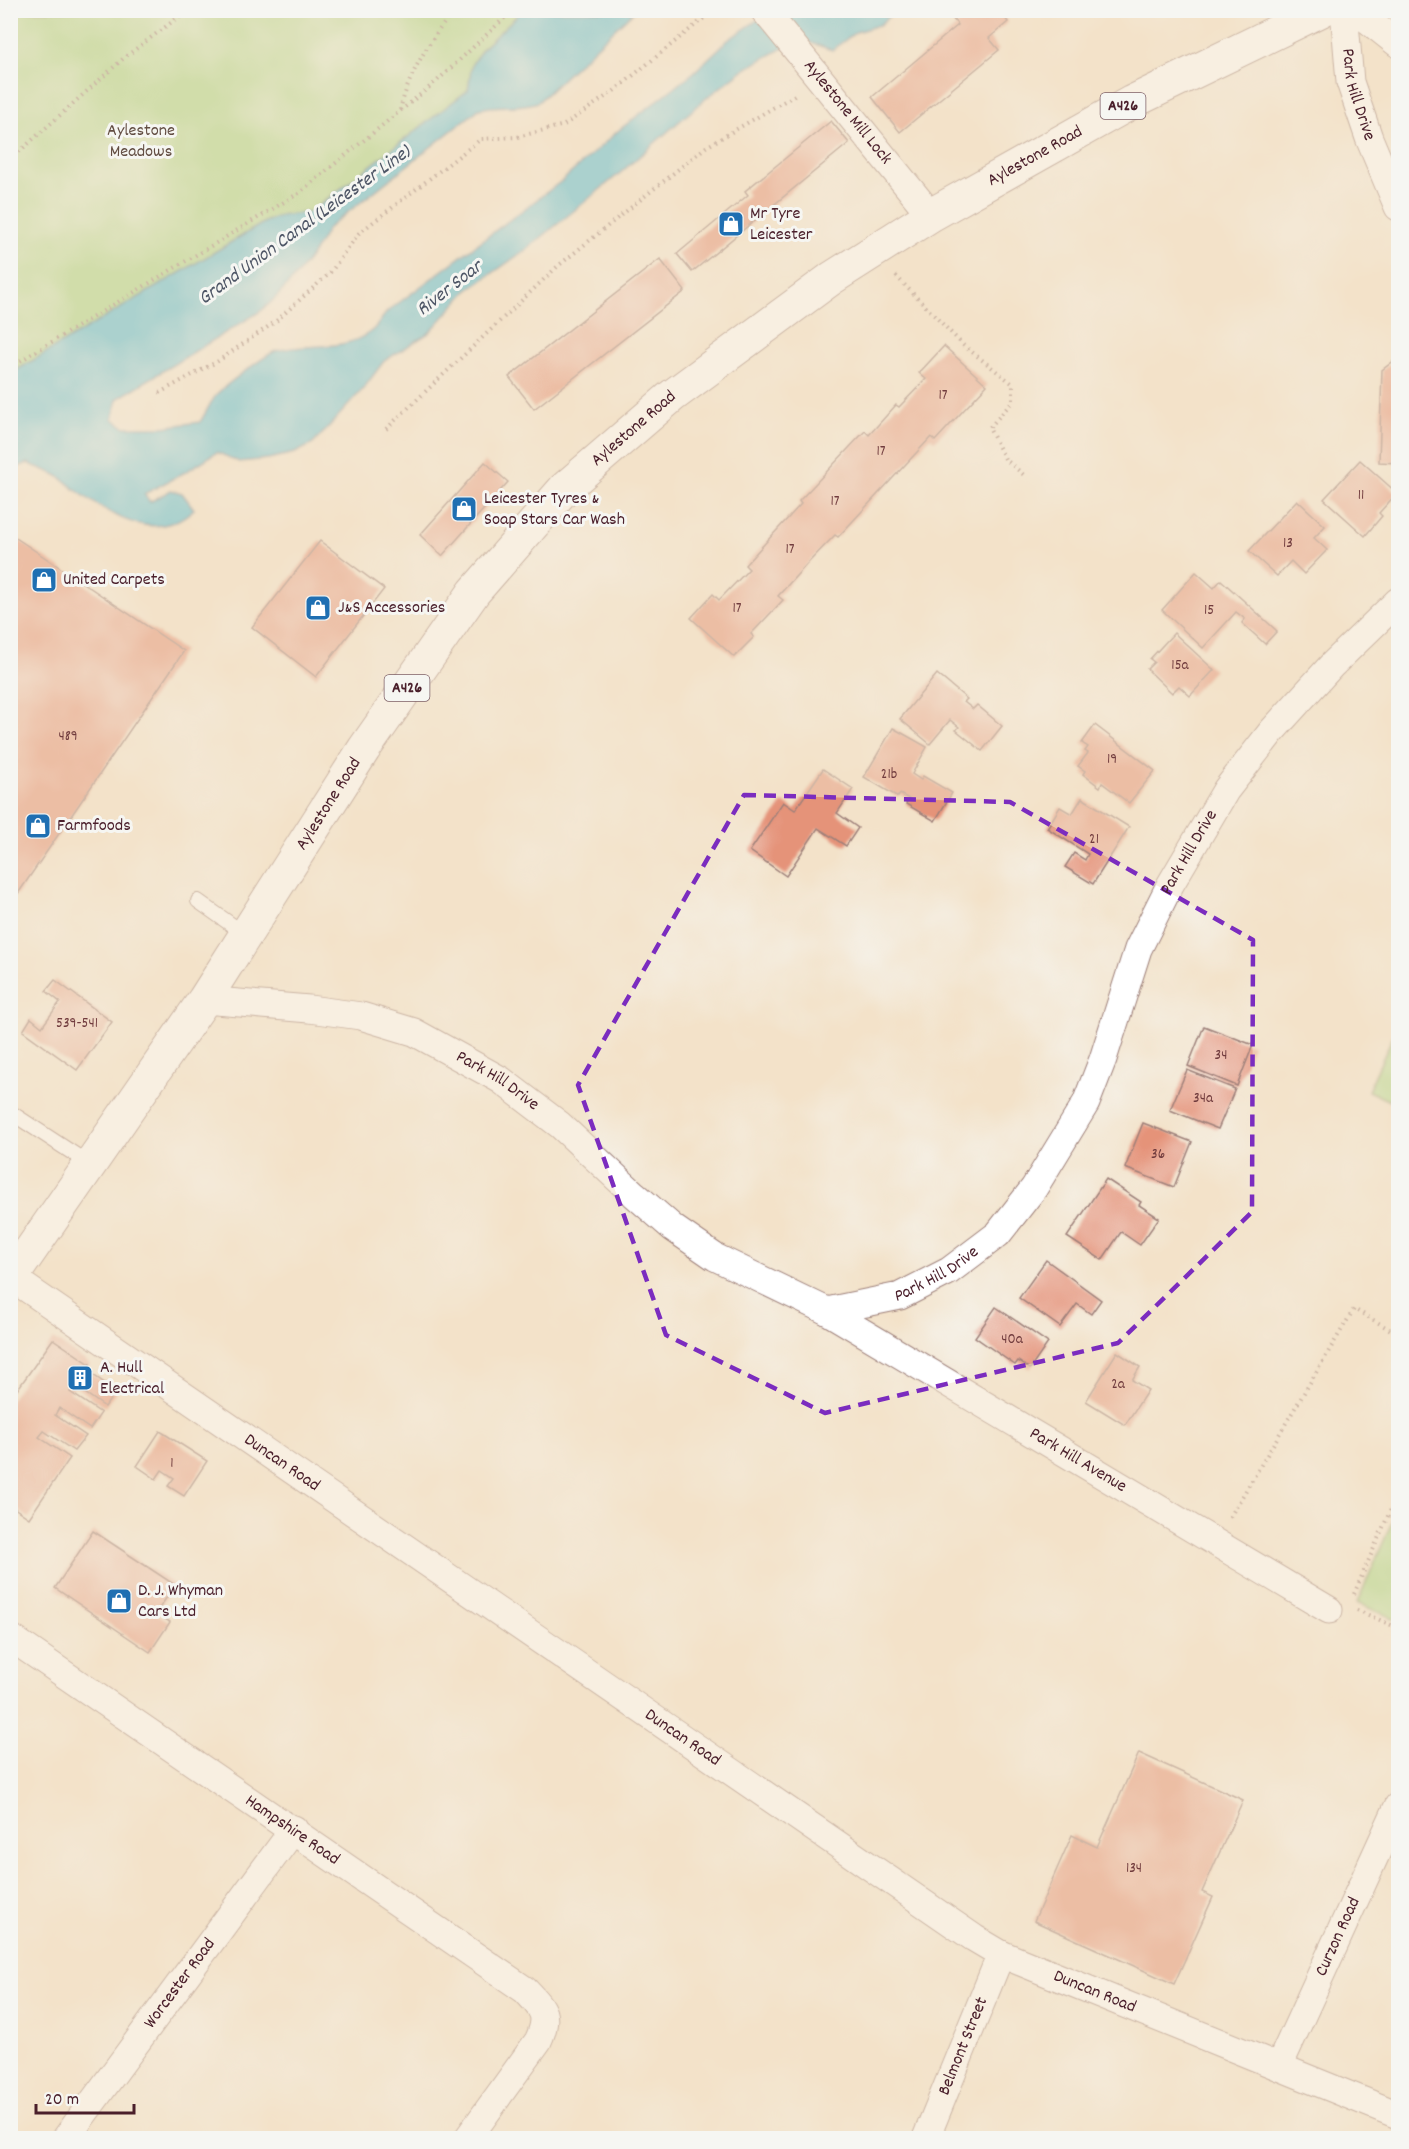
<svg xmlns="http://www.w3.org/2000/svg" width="1409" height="2149" font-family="Dekko,sans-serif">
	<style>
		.green { fill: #a8d785; stroke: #797b58; stroke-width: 1.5 }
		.water { fill: #56bdd4; stroke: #506e80; stroke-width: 1.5 }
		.building { fill: #e59379 }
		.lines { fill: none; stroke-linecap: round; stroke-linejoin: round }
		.service-casing { stroke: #9e807a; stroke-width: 16 }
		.minor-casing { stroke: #9e807a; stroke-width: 29 }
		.primary-casing { stroke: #9e807a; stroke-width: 35 }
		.path { stroke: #9e807a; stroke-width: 4; stroke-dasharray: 1.5 4.5; stroke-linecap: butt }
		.service { stroke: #fff; stroke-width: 14 }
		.minor { stroke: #fff; stroke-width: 27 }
		.primary { stroke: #fff; stroke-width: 33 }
		.marked { fill: none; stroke: #7b2cbf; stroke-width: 4.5; stroke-dasharray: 12 8; stroke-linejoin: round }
		.labels { text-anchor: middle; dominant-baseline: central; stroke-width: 6; stroke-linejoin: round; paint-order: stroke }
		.number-label { font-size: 15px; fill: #713c3e }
		.shield { fill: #f6f6f2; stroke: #7e6067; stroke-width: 1.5 }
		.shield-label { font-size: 16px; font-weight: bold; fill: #4a1f2b }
		.street-label { font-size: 18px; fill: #4a1f2b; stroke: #f6f6f2 }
		.park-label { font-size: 18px; fill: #624d42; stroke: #f6f6f2 }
		.poi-label { font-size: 18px; fill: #4a1f2b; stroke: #f6f6f2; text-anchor: start }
		.water-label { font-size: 20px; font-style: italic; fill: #4e5666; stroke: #f6f6f2 }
	</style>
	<rect width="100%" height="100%" fill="#f6f6f2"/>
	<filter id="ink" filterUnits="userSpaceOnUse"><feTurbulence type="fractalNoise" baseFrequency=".0167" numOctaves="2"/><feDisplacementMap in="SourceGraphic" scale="12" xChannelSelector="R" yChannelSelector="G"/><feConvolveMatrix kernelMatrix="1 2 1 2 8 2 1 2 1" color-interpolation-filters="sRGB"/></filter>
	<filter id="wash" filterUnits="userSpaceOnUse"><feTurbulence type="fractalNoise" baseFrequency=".008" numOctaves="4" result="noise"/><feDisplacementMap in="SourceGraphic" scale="24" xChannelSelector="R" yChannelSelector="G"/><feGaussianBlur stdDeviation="1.35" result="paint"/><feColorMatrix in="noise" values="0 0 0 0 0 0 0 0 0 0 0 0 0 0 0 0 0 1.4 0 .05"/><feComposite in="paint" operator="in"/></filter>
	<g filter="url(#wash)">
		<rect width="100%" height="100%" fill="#f3e2c9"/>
		<g class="green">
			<path d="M10 11H522L483 48 472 64 469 90 310 212 279 216 265 222 11 374Z"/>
			<path d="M1398 1025V1105L1368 1091Z"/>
			<path d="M1398 1508V1620L1357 1603Z"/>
		</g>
		<path class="water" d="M522 11H634L538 102C517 109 500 104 479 109L328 228C311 260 289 287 261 311L117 399 113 419 125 427H163L200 422C206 413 211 401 217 394 224 386 267 354 276 351 308 342 342 353 370 332 377 328 382 317 388 311L563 180 619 130 693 73 728 40 771 11H895L879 25 856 32 832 50 799 39 743 70 704 100 619 174 527 249 467 291 429 333 384 361 363 389 313 444 295 453 268 459 239 462 217 452 187 471 144 494 150 502 171 490 182 493 194 509C155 545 112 516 77 491 70 486 65 480 58 476 49 471 38 468 28 463L11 470 10 374 265 222 279 216 311 212 468 90 472 64 483 48Z"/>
		<g id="blocks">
			<g class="building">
				<path d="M945 10H999L1008 22 989 38 999 50 900 132 872 97 958 25Z"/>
				<path d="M831 121 849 143 692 272 677 254 748 195 745 191Z"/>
				<path d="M660 259 685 291 534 409 509 377Z"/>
				<path d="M944 346 987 385 935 441 931 437 838 537 835 535 806 565 778 596 783 600 751 634 754 637 734 657 691 618 713 594 719 600 749 569 745 565 801 504 799 501 865 431 869 435 896 405 899 407 926 379 919 373Z"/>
				<path d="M1395 360H1398V463L1379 462 1382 370Z"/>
				<path d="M1360 460 1397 493 1379 513 1382 516 1365 536 1324 499Z"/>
				<path d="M485 462 508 482 442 556 420 535Z"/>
				<path d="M1297 500 1325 526 1314 538 1327 550 1304 574 1291 561 1277 576 1249 551Z"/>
				<path d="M10 534 184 651 17 895 10 891Z"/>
				<path d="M320 541 384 589 316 677 252 627Z"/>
				<path d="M1196 572 1214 588 1221 580 1277 631 1265 644 1242 623 1245 619 1236 612 1203 648 1162 610Z"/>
				<path d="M1174 633 1214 670 1190 696 1179 686 1172 693 1147 669 1154 662 1150 659Z"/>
				<path d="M937 674 967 699 964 702 973 709 977 705 1002 726 982 751 956 730 959 727 950 720 930 744 900 719Z"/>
				<path d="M1095 725 1155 771 1129 803 1102 783 1100 787 1083 774 1085 771 1078 766 1088 753 1085 751 1088 747 1082 743Z"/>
				<path d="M893 728 927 747 912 774 921 780 923 776 952 793 935 821 906 804 909 799 900 794 898 797 864 777Z"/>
				<path d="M823 769 853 789 837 813 858 828 846 846 818 828 786 876 750 851 783 802 795 810Z"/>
				<path d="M1082 798 1129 827 1093 884 1065 867 1074 853 1085 860 1088 854 1047 828 1060 807 1072 814Z"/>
				<path d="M55 980 112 1022 77 1070 23 1031 31 1018 42 1027 60 1002 46 991Z"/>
				<path d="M1204 1026 1253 1045 1237 1086 1188 1066Z"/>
				<path d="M1187 1070 1235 1089 1218 1129 1170 1110Z"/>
				<path d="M1143 1123 1192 1142 1174 1187 1125 1168Z"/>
				<path d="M1106 1179 1141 1202 1139 1205 1159 1218 1140 1245 1121 1232 1102 1260 1067 1237Z"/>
				<path d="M1046 1260 1101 1300 1091 1314 1077 1304 1060 1327 1019 1298Z"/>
				<path d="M996 1307 1048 1343 1030 1369 1018 1361 1015 1365 975 1337Z"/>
				<path d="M53 1339 90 1364 86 1370 116 1391 105 1407 75 1386 70 1392 101 1413 90 1429 59 1408 55 1415 86 1436 74 1451 44 1431 39 1437 70 1458 29 1518 10 1505V1400Z"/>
				<path d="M1117 1352 1140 1367 1132 1380 1148 1390 1125 1425 1086 1401Z"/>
				<path d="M160 1431 207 1461 184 1496 168 1486 174 1478 162 1470 156 1479 137 1466Z"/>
				<path d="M93 1531 175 1585 156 1613 170 1622 150 1652 55 1588Z"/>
				<path d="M1139 1753 1243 1800 1202 1892 1213 1897 1174 1984 1034 1921 1072 1835 1097 1847Z"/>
			</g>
		</g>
	</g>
	<g filter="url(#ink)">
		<use href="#blocks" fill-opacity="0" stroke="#9e807a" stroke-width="1.5"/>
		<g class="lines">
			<g class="service-casing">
				<g id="service">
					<path d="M198 901 246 935"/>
					<path d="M10 1112 91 1165"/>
				</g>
			</g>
			<g class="minor-casing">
				<g id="minor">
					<path id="s1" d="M764 10 931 215"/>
					<path id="s2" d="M1344 10 1350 82 1369 138 1398 207"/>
					<path d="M1355 10 1398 44"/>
					<path id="s3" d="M204 1000 309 1009 361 1016 414 1032 501 1080 560 1125 634 1194 673 1228 715 1257 827 1311 900 1296 949 1271 998 1234 1034 1188 1086 1103 1103 1059 1138 949 1170 885 1226 790 1272 731 1332 665 1398 601"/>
					<path id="s4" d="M12 1278 974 1938 1001 1954 1398 2115"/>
					<path id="s5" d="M827 1311 1329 1610"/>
					<path id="s6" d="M10 1637 525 1990C543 2009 550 2015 538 2041L468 2138"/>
					<path id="s7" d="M1279 2066 1398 1806"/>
					<path id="s8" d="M66 2138 294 1829"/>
					<path id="s9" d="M926 2138 1001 1954"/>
				</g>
			</g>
			<g class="primary-casing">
				<g id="primary">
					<path id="s10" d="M10 1280 204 1000 364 749 474 592 564 489 672 396 832 278 931 215 1132 102 1322 10"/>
				</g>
			</g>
			<g class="path">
				<path d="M400 110C409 73 430 39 455 10"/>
				<path d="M10 160 125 57 188 10"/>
				<path d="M896 276 963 345 1013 384V401L989 428 1005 459 1025 476"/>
				<path d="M10 367 299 193 437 81 513 10"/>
				<path d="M159 393 218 361 275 322 330 273 359 233 481 139 517 137 564 125 614 91 714 10"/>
				<path d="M386 429 558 266 706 147 795 95"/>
				<path d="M1230 1517 1354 1309 1398 1334"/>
				<path d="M1354 1594 1398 1493"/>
				<path d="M1357 1610 1398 1628"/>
			</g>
			<use href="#service" class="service"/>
			<use href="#minor" class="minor"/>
			<use href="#primary" class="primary"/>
		</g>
	</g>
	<path d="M0 0H1409V2149H0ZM744 795 1010 802 1253 940 1252 1212 1118 1343 825 1413 666 1335 578 1085Z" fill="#f3e2c9" fill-opacity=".55" fill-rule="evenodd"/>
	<path class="marked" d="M744 795 1010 802 1253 940 1252 1212 1118 1343 825 1413 666 1335 578 1085Z"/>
	<defs>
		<g id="shop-square" transform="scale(1.35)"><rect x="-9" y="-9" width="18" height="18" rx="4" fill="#1f6fb2" stroke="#f6f6f2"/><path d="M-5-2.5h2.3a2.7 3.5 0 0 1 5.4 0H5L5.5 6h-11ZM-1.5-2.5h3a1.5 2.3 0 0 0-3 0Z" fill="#fff"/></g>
		<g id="building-square" transform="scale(1.35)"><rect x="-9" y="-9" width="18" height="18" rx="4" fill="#1f6fb2" stroke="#f6f6f2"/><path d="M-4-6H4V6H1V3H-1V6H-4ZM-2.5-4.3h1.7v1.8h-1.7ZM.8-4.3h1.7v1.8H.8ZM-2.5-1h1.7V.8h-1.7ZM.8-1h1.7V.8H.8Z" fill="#fff"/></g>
	</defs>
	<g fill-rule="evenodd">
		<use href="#shop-square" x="731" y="224"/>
		<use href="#shop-square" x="464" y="509"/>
		<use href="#shop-square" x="44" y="580"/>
		<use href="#shop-square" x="318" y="608"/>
		<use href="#shop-square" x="38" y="826"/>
		<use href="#building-square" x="80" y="1378"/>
		<use href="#shop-square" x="119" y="1601"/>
	</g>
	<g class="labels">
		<g class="number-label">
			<text x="943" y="396">17</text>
			<text x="881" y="452">17</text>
			<text x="1361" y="496">11</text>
			<text x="835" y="502">17</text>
			<text x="1288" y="544">13</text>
			<text x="790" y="550">17</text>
			<text x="737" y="609">17</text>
			<text x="1209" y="611">15</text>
			<text x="1180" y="666">15a</text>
			<text x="68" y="737">489</text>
			<text x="1112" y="760">19</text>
			<text x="889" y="775">21b</text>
			<text x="1094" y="840">21</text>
			<text x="77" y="1024">539-541</text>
			<text x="1221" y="1056">34</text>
			<text x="1203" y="1099">34a</text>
			<text x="1158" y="1155">36</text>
			<text x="1012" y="1340">40a</text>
			<text x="1118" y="1385">2a</text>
			<text x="172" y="1464">1</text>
			<text x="1134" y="1869">134</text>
		</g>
		<g class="shield">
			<rect x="1100.5" y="93" width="45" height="26" rx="4.5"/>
			<rect x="384.5" y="675" width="45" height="26" rx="4.5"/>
		</g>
		<g class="shield-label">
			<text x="1123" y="106">A426</text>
			<text x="407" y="688">A426</text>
		</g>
		<g class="street-label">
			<text stroke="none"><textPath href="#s2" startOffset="86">Park Hill Drive</textPath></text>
			<text stroke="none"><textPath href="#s1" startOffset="132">Aylestone Mill Lock</textPath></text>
			<text stroke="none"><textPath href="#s10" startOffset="1545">Aylestone Road</textPath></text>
			<text stroke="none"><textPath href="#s10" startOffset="1059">Aylestone Road</textPath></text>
			<text stroke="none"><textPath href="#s10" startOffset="573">Aylestone Road</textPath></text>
			<text stroke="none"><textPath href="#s3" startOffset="1336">Park Hill Drive</textPath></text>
			<text stroke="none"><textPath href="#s3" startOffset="310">Park Hill Drive</textPath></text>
			<text stroke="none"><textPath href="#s3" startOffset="832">Park Hill Drive</textPath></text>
			<text stroke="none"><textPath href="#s5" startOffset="292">Park Hill Avenue</textPath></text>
			<text stroke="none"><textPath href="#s4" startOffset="327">Duncan Road</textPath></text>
			<text stroke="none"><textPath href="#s4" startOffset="813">Duncan Road</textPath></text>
			<text stroke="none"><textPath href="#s6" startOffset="342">Hampshire Road</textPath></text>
			<text stroke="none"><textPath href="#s7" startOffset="142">Curzon Road</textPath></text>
			<text stroke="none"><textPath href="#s8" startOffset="192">Worcester Road</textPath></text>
			<text stroke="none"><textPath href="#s4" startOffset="1299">Duncan Road</textPath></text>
			<text stroke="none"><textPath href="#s9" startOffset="99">Belmont Street</textPath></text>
		</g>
		<g class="park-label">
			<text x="141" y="131">Aylestone<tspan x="141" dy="21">Meadows</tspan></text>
		</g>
		<g class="poi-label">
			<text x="750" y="214">Mr Tyre<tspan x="750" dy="21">Leicester</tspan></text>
			<text x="484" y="499">Leicester Tyres &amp;<tspan x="484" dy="21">Soap Stars Car Wash</tspan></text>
			<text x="63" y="580">United Carpets</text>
			<text x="338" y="608">J&amp;S Accessories</text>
			<text x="57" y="826">Farmfoods</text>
			<text x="100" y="1368">A. Hull<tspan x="100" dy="21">Electrical</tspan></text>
			<text x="138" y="1591">D. J. Whyman<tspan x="138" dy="21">Cars Ltd</tspan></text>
		</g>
		<g class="water-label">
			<text transform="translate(305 226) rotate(-36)">Grand Union Canal (Leicester Line)</text>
			<text transform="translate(450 289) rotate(-38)">River Soar</text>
		</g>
	</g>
	<rect width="1409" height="2149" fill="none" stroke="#f6f6f2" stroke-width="36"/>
	<path d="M36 2104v9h98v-9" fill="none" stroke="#4a1f2b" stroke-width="3"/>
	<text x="45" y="2104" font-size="18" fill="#4a1f2b" stroke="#f6f6f2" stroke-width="4.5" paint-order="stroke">20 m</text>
</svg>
